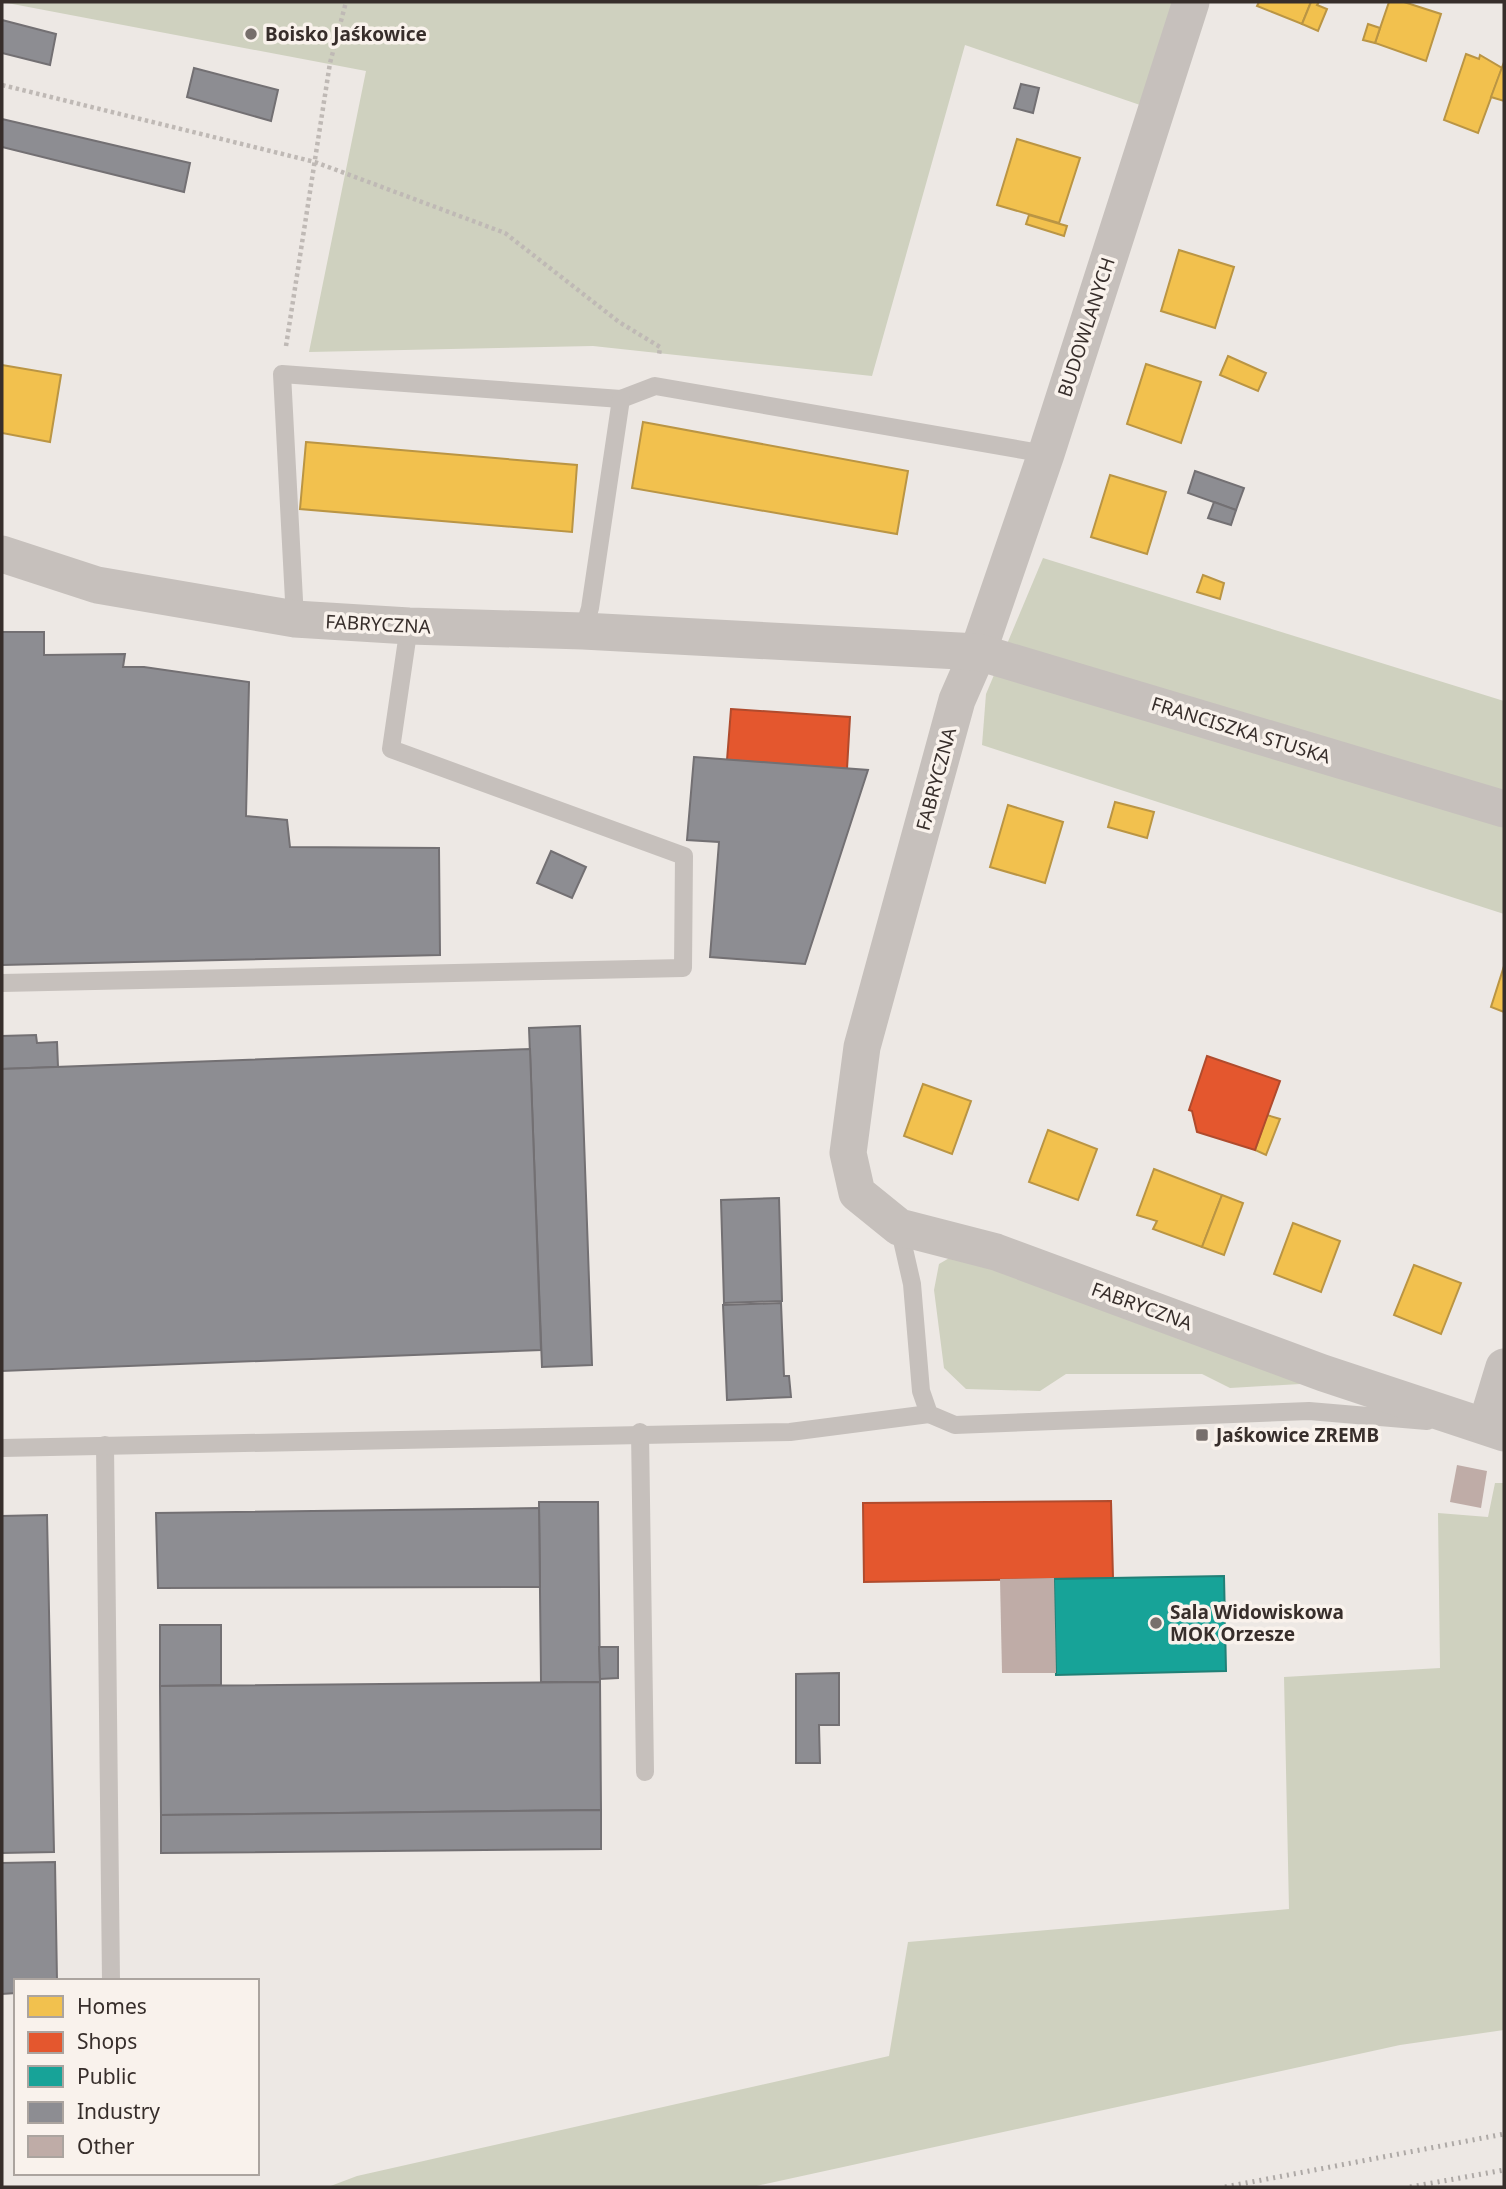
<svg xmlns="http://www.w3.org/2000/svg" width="1506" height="2189" font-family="'Noto Sans',sans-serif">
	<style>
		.green { fill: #cfd1bf }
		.homes { fill: #f2c14e; stroke: #ba9544; stroke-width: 2 }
		.shops { fill: #e4572e; stroke: #b04b2d; stroke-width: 2 }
		.public { fill: #17a398; stroke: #218077; stroke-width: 2 }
		.industry { fill: #8d8d92; stroke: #737073; stroke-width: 2 }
		.building { fill: #bfaca7 }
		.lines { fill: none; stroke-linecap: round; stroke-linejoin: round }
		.path { stroke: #bfb9b5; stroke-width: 4.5; stroke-dasharray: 3.5 3.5; stroke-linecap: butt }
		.lane { stroke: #c6c0bc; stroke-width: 18 }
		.street { stroke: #c6c0bc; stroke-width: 37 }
		.rail { stroke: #aea9a6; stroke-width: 5; stroke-dasharray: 2 5; stroke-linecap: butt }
		.poi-dot { fill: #776f6c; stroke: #f9f2ec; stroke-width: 2.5 }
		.labels { text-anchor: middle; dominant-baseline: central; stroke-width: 7; stroke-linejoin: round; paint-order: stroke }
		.poi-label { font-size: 19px; font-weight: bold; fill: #372e2b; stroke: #f9f2ec; text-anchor: start }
		.street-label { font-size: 19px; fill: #372e2b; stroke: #f9f2ec }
	</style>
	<rect width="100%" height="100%" fill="#ede8e4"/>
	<g class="green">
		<path d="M2 2H1177L1143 106 965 45 872 376 593 346 309 352 366 71Z"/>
		<path d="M1043 558 1504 701V914L982 745 986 694Z"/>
		<path d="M967 1254 1318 1383 1230 1388 1202 1374H1066L1040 1391 966 1389 944 1368 934 1290 939 1264 951 1257Z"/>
		<path d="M1495 1483H1504V2030L1400 2045 752 2187H328L357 2176 889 2056 908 1942 1289 1909 1284 1677 1440 1668 1438 1513 1488 1517Z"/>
	</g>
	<g class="homes">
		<path d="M1259 2H1311L1302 24 1257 6Z"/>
		<path d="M1311 2H1319L1317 5 1327 9 1318 31 1302 24Z"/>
		<path d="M1389 2H1404L1441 14 1426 61 1375 43Z"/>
		<path d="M1368 24 1380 28 1375 43 1363 40Z"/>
		<path d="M1466 54 1479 59 1480 55 1502 68 1478 133 1444 120Z"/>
		<path d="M1504 62V101L1491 97Z"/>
		<path d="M1017 139 1080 158 1059 223 997 205Z"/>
		<path d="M1029 215 1067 226 1064 236 1026 224Z"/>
		<path d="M1179 250 1234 267 1215 328 1161 311Z"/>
		<path d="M1228 356 1266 373 1258 391 1220 375Z"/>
		<path d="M1146 364 1201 382 1181 443 1127 424Z"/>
		<path d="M2 365 61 375 50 442 2 433Z"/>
		<path d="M643 422 908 471 897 534 632 488Z"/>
		<path d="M306 442 577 465 572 532 300 509Z"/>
		<path d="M1110 475 1166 492 1147 554 1091 537Z"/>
		<path d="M1203 575 1224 583 1220 599 1197 592Z"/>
		<path d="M1115 802 1154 812 1147 838 1108 827Z"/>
		<path d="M1008 805 1063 822 1045 883 990 867Z"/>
		<path d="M1504 966V1012L1491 1007Z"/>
		<path d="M923 1084 971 1101 952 1154 904 1136Z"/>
		<path d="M1267 1115 1280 1119 1266 1155 1255 1150Z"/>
		<path d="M1048 1130 1097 1149 1078 1200 1029 1182Z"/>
		<path d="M1154 1169 1222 1195 1202 1247 1153 1229 1157 1221 1137 1215Z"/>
		<path d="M1222 1195 1243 1203 1224 1255 1202 1247Z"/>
		<path d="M1293 1223 1340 1241 1321 1292 1274 1274Z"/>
		<path d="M1414 1265 1461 1283 1441 1334 1394 1315Z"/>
	</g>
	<g class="shops">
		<path d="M731 709 850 717 847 769 727 760Z"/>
		<path d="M1207 1056 1280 1081 1255 1150 1197 1132 1192 1111 1189 1110Z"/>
		<path d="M1111 1501 1113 1578 864 1582 863 1503Z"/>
	</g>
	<path class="public" d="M1224 1576 1226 1671 1056 1675 1054 1579Z"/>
	<g class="industry">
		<path d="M2 20 56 34 50 65 2 53Z"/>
		<path d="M194 68 278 90 271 121 187 97Z"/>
		<path d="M1021 84 1039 88 1033 113 1014 108Z"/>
		<path d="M2 119 190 163 184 192 2 147Z"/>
		<path d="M1195 471 1244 488 1236 510 1188 493Z"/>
		<path d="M1214 502 1236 510 1231 525 1208 518Z"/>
		<path d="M2 632H44V655L125 654 123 667H144L249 682 246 816 287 820 290 847 439 848 440 955 2 965Z"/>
		<path d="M694 757 868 770 805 964 710 957 719 842 687 840Z"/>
		<path d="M551 851 586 867 572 898 537 883Z"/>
		<path d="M580 1026 592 1365 542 1367 529 1028Z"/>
		<path d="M36 1035 37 1043 57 1042 58 1067 2 1069V1036Z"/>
		<path d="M530 1049 541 1350 2 1371V1069Z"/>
		<path d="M779 1198 782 1301 724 1303 721 1200Z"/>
		<path d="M781 1303 784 1376H789L791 1397 727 1400 723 1305Z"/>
		<path d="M539 1502H598L600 1682H541Z"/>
		<path d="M539 1508 540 1587 158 1588 156 1513Z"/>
		<path d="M47 1515 54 1852 2 1853V1516Z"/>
		<path d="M160 1625H221V1685L160 1686Z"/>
		<path d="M599 1647H618V1678L600 1679Z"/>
		<path d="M839 1673V1725H819L820 1763H796V1674Z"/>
		<path d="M600 1682 601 1810 161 1815 160 1686Z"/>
		<path d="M601 1810V1849L161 1853V1815Z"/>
		<path d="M55 1862 57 1981H16V1993L2 1994V1863Z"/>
	</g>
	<g class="building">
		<path d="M1457 1465 1487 1471 1481 1508 1450 1502Z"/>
		<path d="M1054 1578 1056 1673H1002L1000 1579Z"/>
	</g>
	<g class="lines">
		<g class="path">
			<path d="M2 85 315 162 505 233 619 322 660 347 659 355"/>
			<path d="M286 346 330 63 346 2"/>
		</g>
		<g class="lane">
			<path d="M295 619 282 374 621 399 655 386 1046 454"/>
			<path d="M583 631 590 608 621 399"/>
			<path d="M2 983 683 968 684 856 391 749 409 626"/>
			<path d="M899 1227 912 1284 921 1391 929 1414 955 1425 1309 1411 1427 1421"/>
			<path d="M640 1432 645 1772"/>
			<path d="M105 1445 111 1981"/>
			<path d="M2 1448 790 1432 929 1414"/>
		</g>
		<g class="street">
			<path d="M1191 2 1046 454 978 652 957 700 862 1047 848 1153 857 1193 899 1227 996 1252 1323 1373 1504 1433"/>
			<path d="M2 554 97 585 295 619 409 626 583 631 978 652 1504 809"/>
			<path d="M1486 1426 1504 1367"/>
		</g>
		<g class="rail">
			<path d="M1225 2187 1504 2134"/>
			<path d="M1410 2187 1504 2170"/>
		</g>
	</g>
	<g class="poi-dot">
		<circle cx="251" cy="34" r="7"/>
		<rect x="1195" y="1428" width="14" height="14" rx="3.5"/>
		<circle cx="1156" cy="1623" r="7"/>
	</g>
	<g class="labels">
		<g class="poi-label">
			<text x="265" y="34">Boisko Jaśkowice</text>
			<text x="1216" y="1435">Jaśkowice ZREMB</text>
			<text x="1170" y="1612">Sala Widowiskowa<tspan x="1170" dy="22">MOK Orzesze</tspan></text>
		</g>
		<g class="street-label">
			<text transform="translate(1086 327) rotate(-72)">BUDOWLANYCH</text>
			<text transform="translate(378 624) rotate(3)">FABRYCZNA</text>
			<text transform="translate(1241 730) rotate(17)">FRANCISZKA STUSKA</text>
			<text transform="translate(936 779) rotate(-75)">FABRYCZNA</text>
			<text transform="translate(1142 1306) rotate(20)">FABRYCZNA</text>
		</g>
	</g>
	<rect width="1506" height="2189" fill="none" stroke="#372e2b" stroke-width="7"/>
	<rect x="14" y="1979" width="245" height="196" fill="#f9f2ec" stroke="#aba49f" stroke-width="2"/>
	<rect x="28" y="1996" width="35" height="21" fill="#f2c14e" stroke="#aba49f" stroke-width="2"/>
	<text x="77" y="2014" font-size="21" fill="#372e2b">Homes</text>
	<rect x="28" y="2032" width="35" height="21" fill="#e4572e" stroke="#aba49f" stroke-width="2"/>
	<text x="77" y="2049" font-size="21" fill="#372e2b">Shops</text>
	<rect x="28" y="2066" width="35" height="21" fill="#17a398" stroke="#aba49f" stroke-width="2"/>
	<text x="77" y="2084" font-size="21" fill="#372e2b">Public</text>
	<rect x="28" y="2102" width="35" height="21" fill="#8d8d92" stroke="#aba49f" stroke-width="2"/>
	<text x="77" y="2119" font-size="21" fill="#372e2b">Industry</text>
	<rect x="28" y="2136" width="35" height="21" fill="#bfaca7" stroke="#aba49f" stroke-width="2"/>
	<text x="77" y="2154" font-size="21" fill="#372e2b">Other</text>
</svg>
